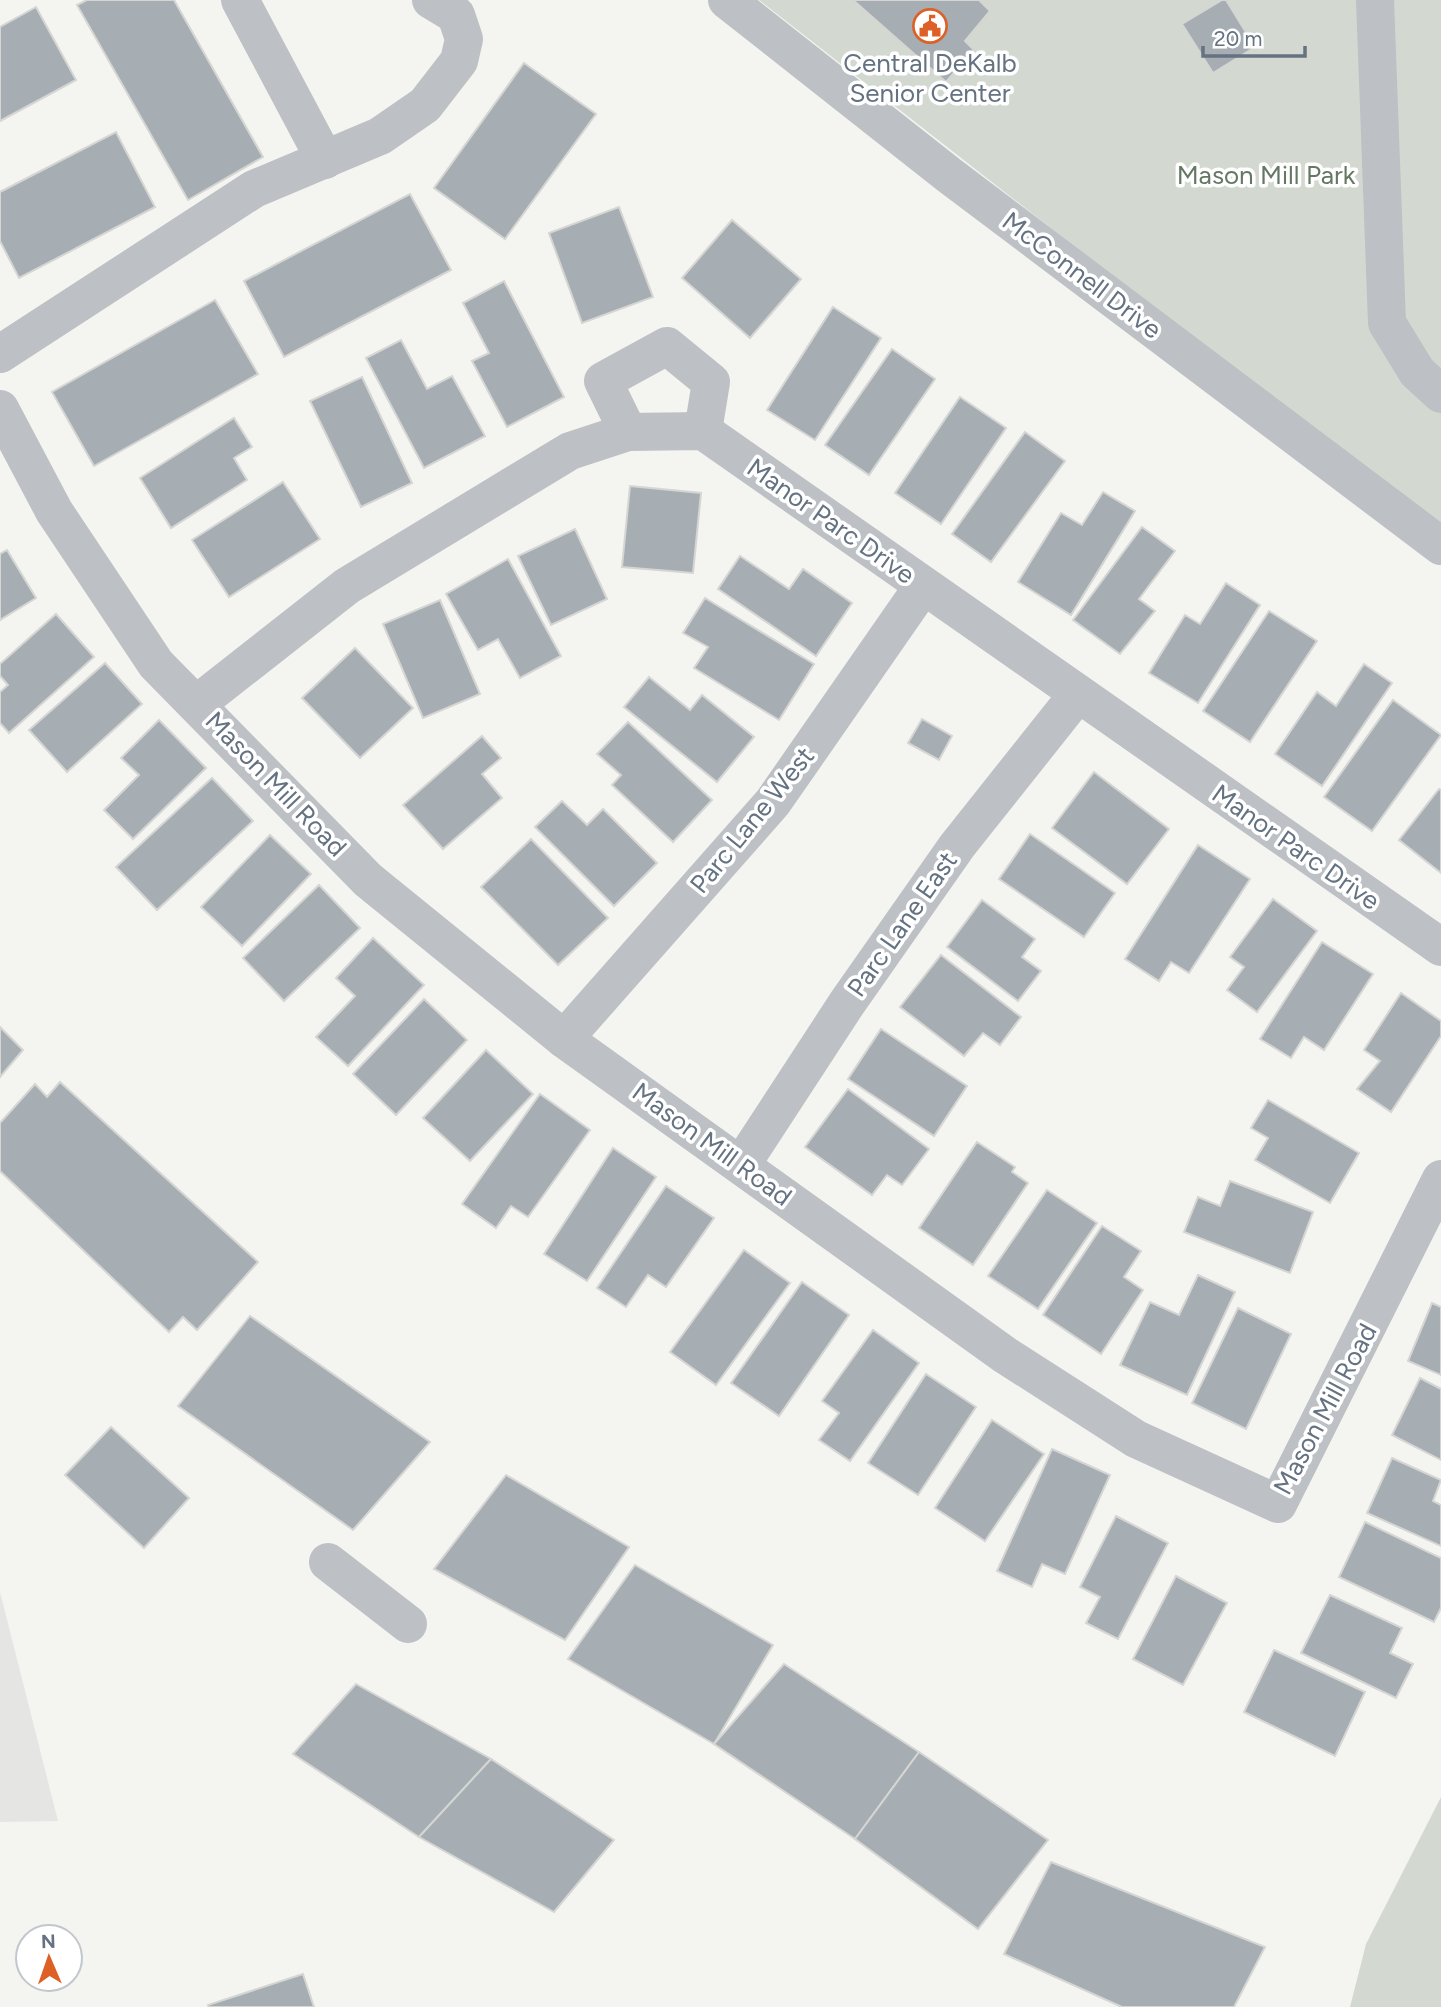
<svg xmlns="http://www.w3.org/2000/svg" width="1441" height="2007" font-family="Figtree,sans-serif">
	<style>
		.built { fill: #e5e6e4 }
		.green { fill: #d3d9d0 }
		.building { fill: #a6adb3; stroke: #d5d6d3; stroke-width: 2 }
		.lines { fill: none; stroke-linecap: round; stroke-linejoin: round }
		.minor { stroke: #bdc0c4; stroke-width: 38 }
		.labels { text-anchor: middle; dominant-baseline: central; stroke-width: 7; stroke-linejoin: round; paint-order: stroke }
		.poi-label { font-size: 26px; fill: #647281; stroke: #fff }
		.park-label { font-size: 26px; fill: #657863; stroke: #fff }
		.street-label { font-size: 26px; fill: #647281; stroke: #fff }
	</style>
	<rect width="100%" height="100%" fill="#f4f4f0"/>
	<path class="built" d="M0 1592 58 1821 0 1822Z"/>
	<g class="green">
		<path d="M759 0H1441V533Z"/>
		<path d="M1441 1797V2007H1350L1366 1944Z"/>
	</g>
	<g class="building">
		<path d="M87 0H174L263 157 188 200 77 5Z"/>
		<path d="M853 0H979L990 11 965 41 974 50 946 82Z"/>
		<path d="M1222 0H1226L1255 47 1213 73 1182 24Z"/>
		<path d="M36 7 76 80 0 121V27Z"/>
		<path d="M524 63 596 114 505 239 434 188Z"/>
		<path d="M116 132 155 207 19 278 0 241V192Z"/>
		<path d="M410 194 451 270 284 357 244 281Z"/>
		<path d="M619 207 653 297 582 323 549 233Z"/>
		<path d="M732 220 801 279 750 338 682 278Z"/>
		<path d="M504 281 564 397 507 427 472 361 489 353 463 303Z"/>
		<path d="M215 300 258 374 94 466 52 392Z"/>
		<path d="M833 307 881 338 815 440 767 410Z"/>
		<path d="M401 340 427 389 452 376 485 436 424 468 366 358Z"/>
		<path d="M892 349 935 379 869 475 825 445Z"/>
		<path d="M362 377 412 483 361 507 310 401Z"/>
		<path d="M960 397 1006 428 941 524 895 493Z"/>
		<path d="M234 418 252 447 234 458 247 480 171 528 140 478Z"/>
		<path d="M1025 432 1065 461 991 562 952 534Z"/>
		<path d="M283 482 320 539 229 597 192 540Z"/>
		<path d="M630 486 701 493 693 573 622 567Z"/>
		<path d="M1103 492 1135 511 1071 615 1018 582 1061 513 1082 525Z"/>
		<path d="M1142 527 1175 551 1139 599 1155 611 1120 654 1073 620Z"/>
		<path d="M575 529 607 599 551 625 518 556Z"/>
		<path d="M7 550 36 598 0 620V554Z"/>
		<path d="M740 556 789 589 803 569 852 603 816 656 718 589Z"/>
		<path d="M508 559 561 656 520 678 498 639 478 650 446 594Z"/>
		<path d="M1226 583 1260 605 1198 703 1149 673 1185 615 1200 624Z"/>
		<path d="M705 598 814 664 779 720 694 668 708 647 683 633Z"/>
		<path d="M440 600 480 694 423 718 383 624Z"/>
		<path d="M1269 611 1317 641 1250 742 1203 711Z"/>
		<path d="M56 614 94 657 9 733 0 723V692L8 685 0 676V664Z"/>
		<path d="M355 648 413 708 360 758 302 698Z"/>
		<path d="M105 663 142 704 67 772 29 730Z"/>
		<path d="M1364 664 1392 683 1322 786 1275 754 1317 692 1336 706Z"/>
		<path d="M649 677 690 710 702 695 754 737 717 782 624 707Z"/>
		<path d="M1393 700 1441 735 1372 831 1324 797Z"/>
		<path d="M922 719 952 736 939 760 908 743Z"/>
		<path d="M159 720 206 768 133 839 104 810 139 775 121 758Z"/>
		<path d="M628 722 712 800 673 842 612 785 621 775 597 754Z"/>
		<path d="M482 736 501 758 482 774 502 798 443 849 403 805Z"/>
		<path d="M1094 772 1169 829 1127 884 1052 828Z"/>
		<path d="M212 778 253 821 157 910 116 867Z"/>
		<path d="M1439 789 1441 790V873L1399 840Z"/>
		<path d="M562 801 587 825 603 809 657 863 614 906 535 827Z"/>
		<path d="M1030 834 1115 893 1084 937 999 879Z"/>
		<path d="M270 835 311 874 242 946 201 907Z"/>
		<path d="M531 839 608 918 558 965 481 887Z"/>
		<path d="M1198 845 1250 879 1189 973 1171 962 1159 981 1125 959Z"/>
		<path d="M319 885 360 928 284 1001 243 958Z"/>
		<path d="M1273 899 1317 931 1257 1012 1227 990 1244 967 1230 957Z"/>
		<path d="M982 900 1035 939 1022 957 1041 971 1018 1001 947 947Z"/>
		<path d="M373 938 424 985 348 1066 316 1037 355 996 336 978Z"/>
		<path d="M1322 942 1373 974 1324 1050 1304 1037 1291 1058 1260 1039Z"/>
		<path d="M941 955 1021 1017 1000 1045 983 1033 964 1056 900 1007Z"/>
		<path d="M1401 993 1441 1021V1036L1391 1112 1357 1089 1380 1061 1364 1050Z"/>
		<path d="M424 999 467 1040 396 1115 353 1074Z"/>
		<path d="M0 1027 23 1050 0 1077Z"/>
		<path d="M881 1029 967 1086 934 1136 848 1079Z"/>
		<path d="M486 1050 533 1094 470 1161 423 1118Z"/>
		<path d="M60 1082 258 1262 197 1330 183 1317 169 1332 0 1171V1123L35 1084 47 1097Z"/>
		<path d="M848 1089 929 1149 902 1185 887 1175 872 1195 805 1147Z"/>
		<path d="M540 1094 590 1130 528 1217 511 1206 496 1228 462 1204Z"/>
		<path d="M1268 1100 1359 1153 1330 1203 1255 1160 1268 1138 1251 1128Z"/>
		<path d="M977 1142 1015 1167 1012 1172 1028 1183 973 1265 919 1228Z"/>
		<path d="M613 1148 656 1177 587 1281 544 1254Z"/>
		<path d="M1230 1181 1313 1212 1290 1273 1184 1232 1198 1197 1220 1206Z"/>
		<path d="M666 1186 714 1218 666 1287 648 1275 626 1307 597 1288Z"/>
		<path d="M1047 1190 1097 1223 1038 1309 988 1276Z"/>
		<path d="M1102 1226 1141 1251 1124 1277 1143 1290 1101 1354 1043 1315Z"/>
		<path d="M744 1250 790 1283 716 1385 670 1352Z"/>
		<path d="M1198 1275 1235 1292 1187 1395 1120 1365 1150 1302 1179 1315Z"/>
		<path d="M802 1282 849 1315 779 1416 731 1383Z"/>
		<path d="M1432 1303 1441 1307V1375L1408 1361Z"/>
		<path d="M1238 1308 1291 1334 1246 1429 1192 1403Z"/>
		<path d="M250 1316 430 1442 353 1530 178 1406Z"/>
		<path d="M873 1330 919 1363 850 1461 819 1440 839 1413 822 1401Z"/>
		<path d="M926 1374 976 1407 918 1495 868 1463Z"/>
		<path d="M1420 1378 1441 1389V1460L1392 1435Z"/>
		<path d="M992 1420 1044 1454 985 1541 935 1508Z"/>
		<path d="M111 1427 189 1498 144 1548 65 1475Z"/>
		<path d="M1052 1449 1110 1475 1065 1574 1042 1564 1032 1587 997 1571Z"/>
		<path d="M1392 1458 1441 1480 1433 1501 1441 1505V1546L1367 1513Z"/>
		<path d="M506 1475 629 1547 565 1640 434 1569Z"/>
		<path d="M1116 1516 1168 1543 1118 1639 1086 1623 1100 1597 1080 1587Z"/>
		<path d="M1365 1522 1441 1558V1608L1434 1622 1339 1577Z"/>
		<path d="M635 1565 773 1645 714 1744 568 1659Z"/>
		<path d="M1176 1576 1227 1603 1183 1685 1133 1659Z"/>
		<path d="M1330 1595 1402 1628 1390 1653 1413 1664 1396 1698 1301 1653Z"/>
		<path d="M1274 1650 1365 1692 1335 1756 1244 1712Z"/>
		<path d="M784 1664 919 1752 855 1839 714 1744Z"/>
		<path d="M356 1684 491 1759 419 1837 293 1754Z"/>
		<path d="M919 1752 1048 1840 978 1929 855 1839Z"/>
		<path d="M491 1759 614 1840 554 1912 419 1837Z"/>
		<path d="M1051 1862 1265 1947 1234 2007H1122L1004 1954Z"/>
		<path d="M303 1974 314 2007H209L208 2005Z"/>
	</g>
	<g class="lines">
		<g class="minor">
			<path d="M240 0 325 160"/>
			<path d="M727 0 949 175 1441 546"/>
			<path d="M1375 0 1387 323 1417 372 1441 394"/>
			<path d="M0 354 254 189 380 136 425 105 459 61 464 39 456 15 431 0"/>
			<path d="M0 409 54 511 156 664 368 880 564 1039 1005 1355 1136 1439 1278 1504 1441 1179"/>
			<path d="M628 432 603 381 667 346 711 382 703 431"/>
			<path d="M198 703 347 586 570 451 628 432 703 431 1441 947"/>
			<path d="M564 1039 773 802 923 586"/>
			<path d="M742 1164 847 1003 957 846 1077 695"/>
			<path d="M328 1562 408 1624"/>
		</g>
	</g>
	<defs>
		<g id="civic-ring" transform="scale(1.75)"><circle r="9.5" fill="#fff" stroke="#dd6027" stroke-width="1.5"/><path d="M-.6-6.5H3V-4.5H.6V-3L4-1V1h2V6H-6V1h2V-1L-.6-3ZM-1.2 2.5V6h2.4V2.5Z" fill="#dd6027"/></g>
	</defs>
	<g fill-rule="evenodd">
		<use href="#civic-ring" x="930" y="26"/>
	</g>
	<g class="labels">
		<g class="poi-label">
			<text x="930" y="63">Central DeKalb<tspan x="930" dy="30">Senior Center</tspan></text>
		</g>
		<g class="park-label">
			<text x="1266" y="175">Mason Mill Park</text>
		</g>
		<g class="street-label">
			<text transform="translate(1082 275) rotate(37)">McConnell Drive</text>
			<text transform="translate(831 521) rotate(35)">Manor Parc Drive</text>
			<text transform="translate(276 784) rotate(46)">Mason Mill Road</text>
			<text transform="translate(752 820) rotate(-51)">Parc Lane West</text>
			<text transform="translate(1296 847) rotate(35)">Manor Parc Drive</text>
			<text transform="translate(902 924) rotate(-55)">Parc Lane East</text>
			<text transform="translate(712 1144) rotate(36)">Mason Mill Road</text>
			<text transform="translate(1325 1409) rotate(-62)">Mason Mill Road</text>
		</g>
	</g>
	<g transform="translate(49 1958) rotate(358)"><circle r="33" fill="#ffffff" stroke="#c1c7cd" stroke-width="2"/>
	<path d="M0-5L12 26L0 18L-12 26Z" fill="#dd6027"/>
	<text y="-10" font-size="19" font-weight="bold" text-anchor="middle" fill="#647281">N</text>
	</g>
	<path d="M1203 46v10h102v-10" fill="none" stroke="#647281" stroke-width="3.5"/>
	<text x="1214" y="46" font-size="21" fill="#647281" stroke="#ffffff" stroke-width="5" paint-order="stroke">20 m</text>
</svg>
